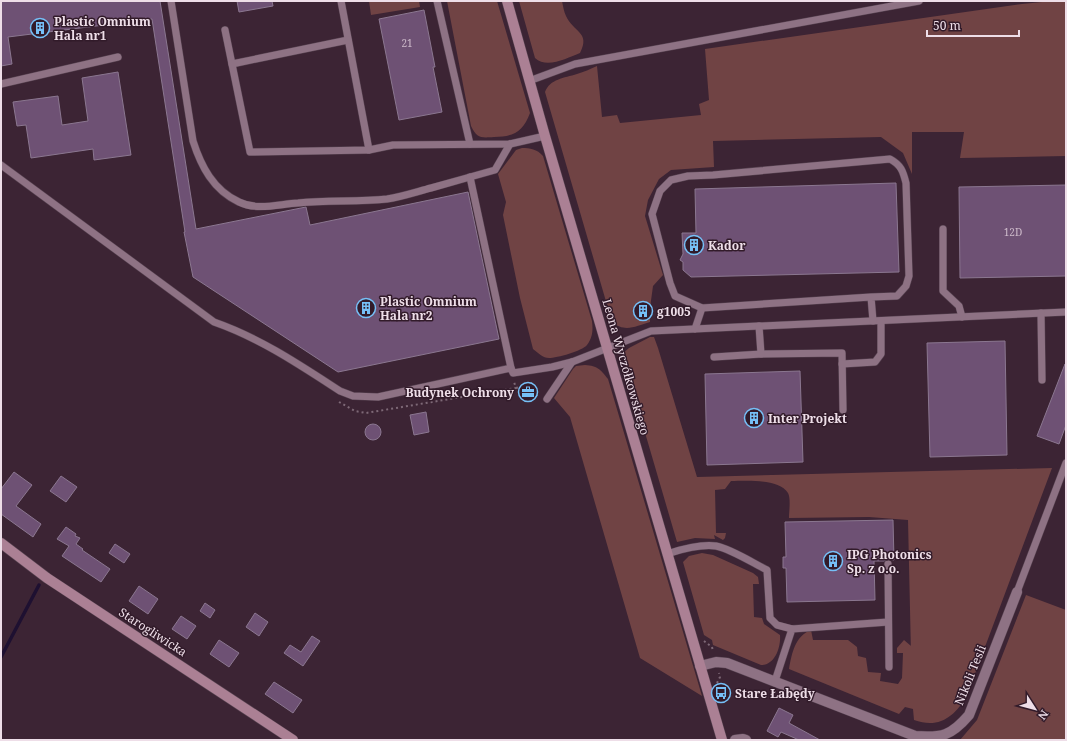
<svg xmlns="http://www.w3.org/2000/svg" width="1067" height="741" font-family="'Noto Serif',serif">
	<style>
		.green { fill: #704344 }
		.lines { fill: none; stroke-linecap: round; stroke-linejoin: round }
		.stream { stroke: #1e1031; stroke-width: 3.5 }
		.building { fill: #6e5174; stroke: #8b7790 }
		.lane-casing { stroke: #574351; stroke-width: 8 }
		.street-casing { stroke: #574351; stroke-width: 11 }
		.secondary-casing { stroke: #574351; stroke-width: 11 }
		.path { stroke: #7e6977; stroke-width: 2; stroke-dasharray: 2 3; stroke-linecap: butt }
		.lane { stroke: #8e7284; stroke-width: 7 }
		.street { stroke: #8e7284; stroke-width: 10 }
		.secondary { stroke: #ab8094; stroke-width: 10 }
		.labels { text-anchor: middle; dominant-baseline: central; stroke-width: 3; stroke-linejoin: round; paint-order: stroke }
		.number-label { font-size: 10px; fill: #cebbcb }
		.poi-label { font-size: 12px; font-weight: bold; fill: #eedee8; stroke: #321b2a; text-anchor: start }
		.street-label { font-size: 12px; fill: #eedee8; stroke: #321b2a }
	</style>
	<rect width="100%" height="100%" fill="#3c2434"/>
	<g class="green">
		<path d="M369 1H419L420 7 371 15Z"/>
		<path d="M447 1H497L530 113C523 132 513 137 494 137 480 138 477 138 471 126Z"/>
		<path d="M519 1H562C563 6 564 12 566 16 573 32 591 32 580 53 567 58 547 69 535 58Z"/>
		<path d="M1052 1H1066V156L960 158 964 132H912V174L903 153 881 137 713 141 714 167 671 170 659 179 648 200 645 216 663 275 653 286 650 308V322C636 326 625 333 612 322L545 92C550 79 564 78 577 74 584 72 590 69 597 66L602 117 617 115 620 123 701 115 699 104 709 100 705 49 1022 4Z"/>
		<path d="M522 148C530 148 537 149 543 156L592 321C593 329 593 337 587 345 582 351 557 358 549 358 543 358 538 353 533 349L520 298 503 215 506 202 498 174 516 150Z"/>
		<path d="M650 337H654L658 348 697 477 1052 468 967 695C955 717 939 729 914 720L913 709 905 707 899 714 789 669C792 653 795 636 811 630L813 640H848L857 647 858 656 866 658 868 672 881 673 880 681 898 684 902 678 903 653H897V648L904 640 911 646V654L908 520 869 517 789 518C789 511 791 499 788 493 779 478 745 481 731 481L725 489 715 490 716 533H726L725 538 723 540 714 535 715 539 695 538 677 542 622 354 629 348Z"/>
		<path d="M585 365C598 366 600 369 608 379L702 696 640 658 570 417 554 398 573 369 576 366Z"/>
		<path d="M702 553 713 555 753 573 758 577 759 584H753L754 617 762 618 764 624 780 635C781 647 775 665 761 665L713 645 712 640 704 635 683 562 689 556Z"/>
		<path d="M1026 595 1066 610V740H960L977 720Z"/>
	</g>
	<g class="lines">
		<path class="stream" d="M1 657 39 585"/>
	</g>
	<g class="building">
		<path d="M1 1H160L196 229 306 207 310 225 468 192 499 339 338 372 193 277 184 232H185L152 19 8 37 12 64 1 66Z"/>
		<path d="M237 1H272L273 6 239 12Z"/>
		<path d="M424 10 435 67H433L442 112 399 120 379 19Z"/>
		<path d="M118 72 131 155 94 160 93 149 31 158 26 125 17 126 13 102 58 96 62 125 88 121 82 78Z"/>
		<path d="M896 183 899 272 691 277 683 270V262L680 260 683 254 682 233H696L695 189Z"/>
		<path d="M1066 185V276L960 278 959 187Z"/>
		<path d="M1005 341 1007 455 930 457 927 343Z"/>
		<path d="M1065 364 1066 425 1059 444 1037 436Z"/>
		<path d="M800 371 803 462 707 465 705 374Z"/>
		<path d="M531 385 535 397 525 400 521 388Z"/>
		<path d="M426 412 429 432 414 435 410 415Z"/>
		<circle cx="373" cy="432" r="8"/>
		<path d="M14 472 32 485 16 506 41 524 33 537 1 514V489Z"/>
		<path d="M61 476 77 487 66 502 50 491Z"/>
		<path d="M893 520 894 560 888 559 884 561H874L875 600 787 602 786 568H783V557H786L785 522Z"/>
		<path d="M66 527 76 534 75 536 80 538 76 544 83 549 82 550 110 569 101 582 62 556 69 546 57 539Z"/>
		<path d="M115 544 130 554 124 563 109 553Z"/>
		<path d="M139 586 158 599 148 614 129 601Z"/>
		<path d="M205 603 215 610 210 618 200 611Z"/>
		<path d="M255 613 268 622 259 636 246 627Z"/>
		<path d="M181 616 196 626 187 639 172 629Z"/>
		<path d="M312 636 320 641 303 666 284 653 290 645 301 652Z"/>
		<path d="M219 640 239 653 229 667 210 654Z"/>
		<path d="M274 682 302 700 293 713 265 694Z"/>
		<path d="M779 708 793 715 789 723 820 740H799L781 732 778 737 767 731Z"/>
	</g>
	<g class="lines">
		<g class="lane-casing">
			<g id="lane">
				<path d="M171 1 193 141C201 166 213 190 239 202 257 211 279 204 298 203 328 200 357 202 387 199 401 197 416 192 431 188 452 182 474 176 495 170L510 144"/>
				<path d="M341 1 369 150"/>
				<path d="M437 1 470 144"/>
				<path d="M225 30 250 152 369 150 393 145 510 144 545 136"/>
				<path d="M232 64 348 40"/>
				<path d="M529 81 575 64 919 1"/>
				<path d="M1 84 118 57"/>
				<path d="M1 165 214 322C260 338 300 365 340 391L353 396 378 397 511 368 513 373 552 367 572 362 651 331 1066 312"/>
				<path d="M470 177 511 368"/>
				<path d="M943 229V291L959 306 962 317"/>
				<path d="M871 297 897 296 906 286 909 276 906 183C903 171 901 165 890 159L713 175 688 176 671 180 660 191 652 214 670 283 675 296 702 308 871 297 873 321"/>
				<path d="M1041 313 1042 380"/>
				<path d="M695 329 702 308"/>
				<path d="M761 354 842 353 843 410"/>
				<path d="M714 357 761 354 759 326"/>
				<path d="M842 364 875 362 881 354V321"/>
				<path d="M547 399 572 362"/>
				<path d="M667 554C681 549 702 544 716 546 731 549 753 563 767 570L770 618 777 625 792 629"/>
				<path d="M888 564 889 667"/>
				<path d="M1017 592 1066 463"/>
				<path d="M775 681 792 629 888 622"/>
			</g>
		</g>
		<g class="street-casing">
			<g id="street">
				<path d="M700 666 716 662 727 663 915 736C942 738 951 736 969 715L1017 592"/>
				<path d="M735 740 743 739 746 740"/>
			</g>
		</g>
		<g class="secondary-casing">
			<g id="secondary">
				<path d="M507 1 545 136 722 740"/>
				<path d="M1 543 47 578 293 740"/>
			</g>
		</g>
		<g class="path">
			<path d="M516 388 533 383 537 396"/>
			<path d="M339 402 355 411 366 413 516 388 514 382"/>
			<path d="M704 641 712 647 713 651"/>
			<path d="M717 683 720 677 719 673"/>
		</g>
		<use href="#lane" class="lane"/>
		<use href="#street" class="street"/>
		<use href="#secondary" class="secondary"/>
	</g>
	<defs>
		<g id="building-ring" transform="scale(1)"><circle r="9.5" fill="#321b2a" stroke="#76c0f7" stroke-width="1.5"/><path d="M-4-6H4V6H1V3H-1V6H-4ZM-2.5-4.3h1.7v1.8h-1.7ZM.8-4.3h1.7v1.8H.8ZM-2.5-1h1.7V.8h-1.7ZM.8-1h1.7V.8H.8Z" fill="#76c0f7"/></g>
		<g id="office-ring" transform="scale(1)"><circle r="9.5" fill="#321b2a" stroke="#76c0f7" stroke-width="1.5"/><path d="M-6-3h4V-5.5h4V-3h4V5H-6ZM-1-4.5V-3h2v-1.5ZM-6 0V1H6V0Z" fill="#76c0f7"/></g>
		<g id="bus-ring" transform="scale(1)"><circle r="9.5" fill="#321b2a" stroke="#76c0f7" stroke-width="1.5"/><path d="M-5-6H5V4H4V6H2V4H-2V6H-4V4H-5ZM-3.5-4V0h7V-4ZM-3.5 1.2v1.5H-2V1.2ZM2 1.2v1.5H3.5V1.2Z" fill="#76c0f7"/></g>
	</defs>
	<g fill-rule="evenodd">
		<use href="#building-ring" x="40" y="28"/>
		<use href="#building-ring" x="694" y="245"/>
		<use href="#building-ring" x="366" y="308"/>
		<use href="#building-ring" x="643" y="311"/>
		<use href="#office-ring" x="528" y="392"/>
		<use href="#building-ring" x="754" y="418"/>
		<use href="#building-ring" x="833" y="561"/>
		<use href="#bus-ring" x="721" y="693"/>
	</g>
	<g class="labels">
		<g class="number-label">
			<text x="407" y="43">21</text>
			<text x="1013" y="232">12D</text>
		</g>
		<g class="poi-label">
			<text x="54" y="21">Plastic Omnium<tspan x="54" dy="14">Hala nr1</tspan></text>
			<text x="708" y="245">Kador</text>
			<text x="380" y="301">Plastic Omnium<tspan x="380" dy="14">Hala nr2</tspan></text>
			<text x="657" y="311">g1005</text>
			<text x="514" y="392" text-anchor="end">Budynek Ochrony</text>
			<text x="768" y="418">Inter Projekt</text>
			<text x="847" y="554">IPG Photonics<tspan x="847" dy="14">Sp. z o.o.</tspan></text>
			<text x="735" y="693">Stare Łabędy</text>
		</g>
		<g class="street-label">
			<text transform="translate(626 367) rotate(74)">Leona Wyczółkowskiego</text>
			<text transform="translate(153 632) rotate(33)">Starogliwicka</text>
			<text transform="translate(970 675) rotate(-68)">Nikoli Tesli</text>
		</g>
	</g>
	<rect width="1067" height="741" fill="none" stroke="#eedee8" stroke-width="4"/>
	<g transform="translate(1035 709) rotate(126)" stroke="#321b2a" stroke-width="3" paint-order="stroke">
	<path d="M0-3L7 15L0 10L-7 15Z" fill="#eedee8"/>
	<text y="-6" font-size="11" font-weight="bold" text-anchor="middle" fill="#eedee8">N</text>
	</g>
	<path d="M927 30v6h92v-6" fill="none" stroke="#eedee8" stroke-width="2"/>
	<text x="933" y="30" font-size="12" fill="#eedee8" stroke="#321b2a" stroke-width="3" paint-order="stroke">50 m</text>
</svg>
